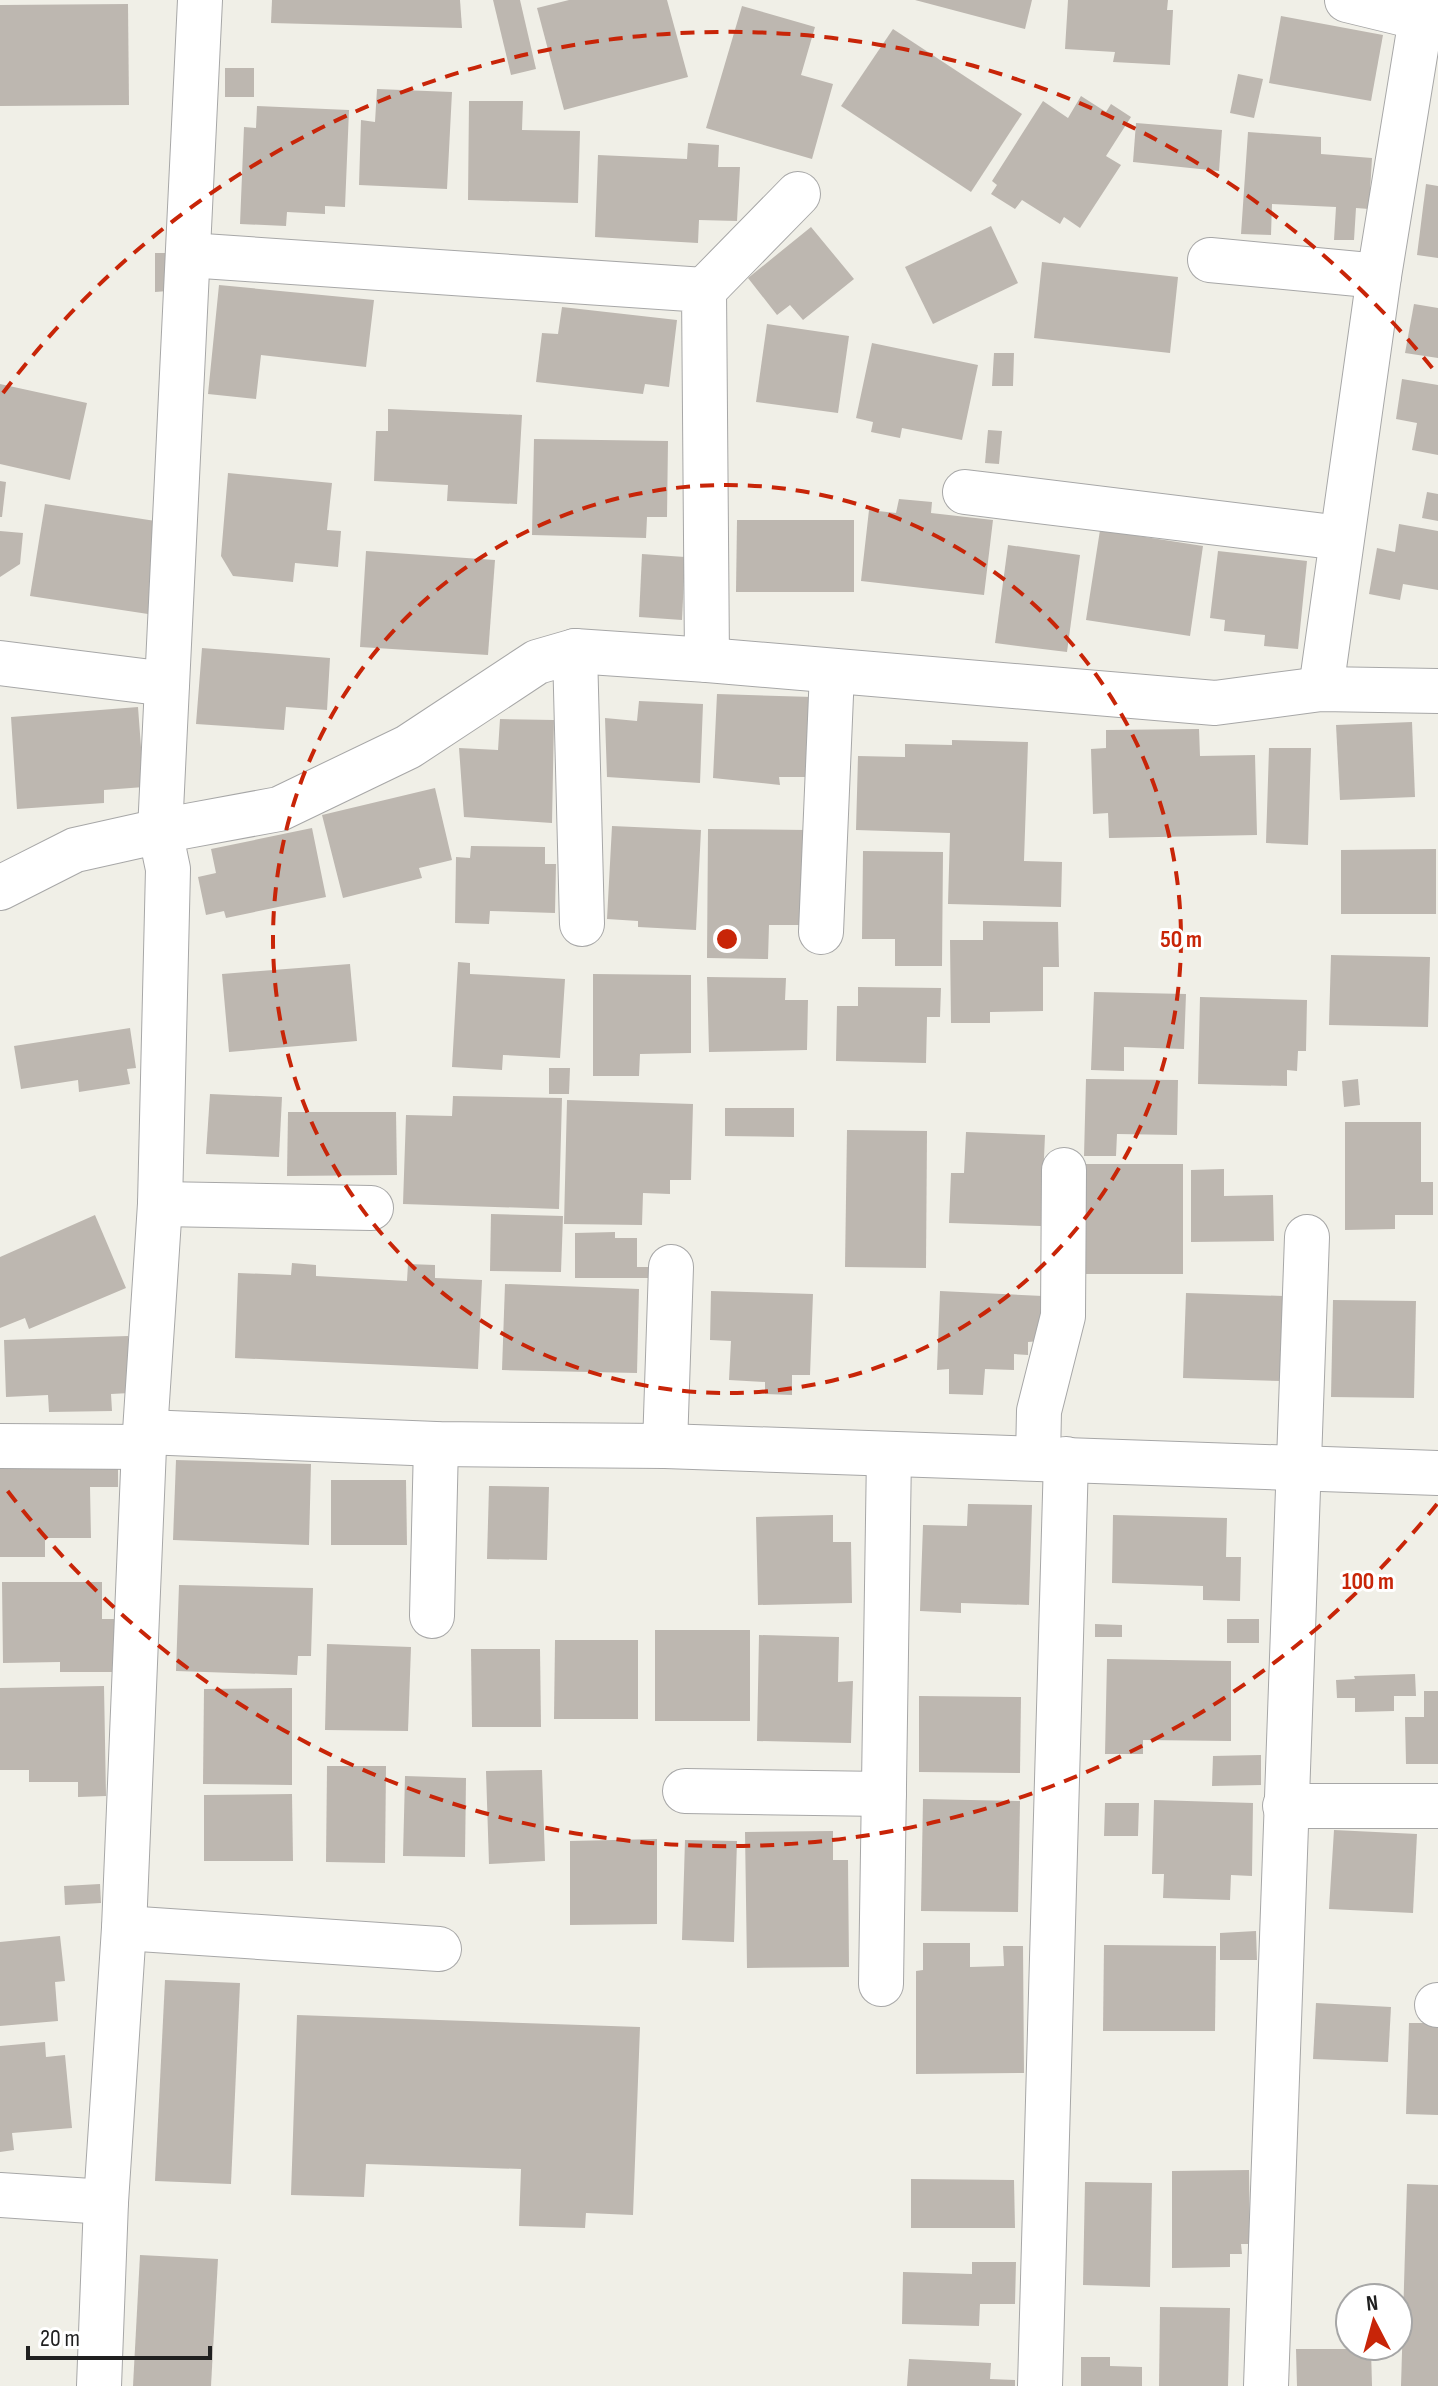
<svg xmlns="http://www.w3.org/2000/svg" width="1438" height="2386" font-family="'Sofia Sans Condensed',sans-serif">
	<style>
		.building { fill: #bdb7b0 }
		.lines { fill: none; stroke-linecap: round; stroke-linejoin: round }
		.minor-casing { stroke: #a7a7a7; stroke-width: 46 }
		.minor { stroke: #fff; stroke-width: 44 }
		.ring { fill: none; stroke: #c82508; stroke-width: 4; stroke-dasharray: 14 10 }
		.centre { fill: #c82508; stroke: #fff; stroke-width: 4 }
		.ring-label { font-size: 24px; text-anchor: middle; font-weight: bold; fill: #c82508; stroke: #fff; stroke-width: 6; stroke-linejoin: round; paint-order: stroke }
	</style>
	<rect width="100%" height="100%" fill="#f0efe7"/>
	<g class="building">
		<path d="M272 0H460L462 28 271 23Z"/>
		<path d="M493 0H520L536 69 511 75Z"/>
		<path d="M569 0H667L688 77 564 110 537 8Z"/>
		<path d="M915 0H1032L1025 29Z"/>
		<path d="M1068 0H1168L1167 10H1173L1170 65 1113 62 1115 52 1065 49Z"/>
		<path d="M128 4 129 105 0 106V5Z"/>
		<path d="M742 6 815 27 801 75 833 84 812 159 706 128Z"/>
		<path d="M1281 16 1383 35 1371 101 1269 83Z"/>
		<path d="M893 29 1022 114 971 192 841 106Z"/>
		<rect x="225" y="68" width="29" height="29"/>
		<path d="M1238 74 1263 79 1254 118 1230 113Z"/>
		<path d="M377 89 452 92 447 189 359 185 361 120 375 122Z"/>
		<path d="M1081 96 1106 112 1111 104 1131 117 1106 156 1121 165 1080 228 1064 217 1060 224 1022 200 1015 209 991 194 997 185 992 181 1043 101 1068 118Z"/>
		<path d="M469 101H523L522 130 580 131 578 203 468 200Z"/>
		<path d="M257 106 349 110 345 207 325 206V214L287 212 286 226 240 224 244 127 256 128Z"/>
		<path d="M1136 123 1222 130 1219 171 1133 162Z"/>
		<path d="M1248 132 1321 137V154L1372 158 1369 209 1356 208 1354 240H1334L1336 207 1272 204 1271 235 1241 234Z"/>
		<path d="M688 143 719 145 718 167H740L737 221 699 220 698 243 595 237 598 155 687 159Z"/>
		<path d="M1426 184 1438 186V258L1417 255Z"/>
		<path d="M991 226 1018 283 933 324 905 267Z"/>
		<path d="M811 227 854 279 803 320 790 305 777 315 748 278Z"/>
		<path d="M155 253H168V291L155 292Z"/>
		<path d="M1042 262 1178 277 1170 353 1034 338Z"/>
		<path d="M219 285 374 300 366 367 261 355 256 399 208 394Z"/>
		<path d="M1414 304 1438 308V358L1405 353Z"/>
		<path d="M562 307 677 320 669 387 645 384 643 394 536 382 542 333 558 334Z"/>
		<path d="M767 324 849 336 838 413 756 402Z"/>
		<path d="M872 343 978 365 962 440 902 428 900 438 871 432 873 422 856 418Z"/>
		<path d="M994 353H1014L1013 386H992Z"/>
		<path d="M1402 379 1438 385V455L1412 450 1417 423 1396 419Z"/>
		<path d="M0 384 87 403 70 480 0 464Z"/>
		<path d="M388 409 522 415 517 504 447 501 448 485 374 481 376 431H388Z"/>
		<path d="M988 430 1002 431 999 464 985 463Z"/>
		<path d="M534 439 668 441 667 517H647L646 538 532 535Z"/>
		<path d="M228 473 332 483 327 530 341 531 338 567 295 563 293 582 233 576 221 556Z"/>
		<path d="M0 481 6 482 2 517H0Z"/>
		<path d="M1427 492 1438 494V521L1422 518Z"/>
		<path d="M899 499 932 502 931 513 993 520 984 595 861 581 869 510 896 513Z"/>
		<path d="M45 504 162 522 148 614 30 596Z"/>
		<path d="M737 520H854V592H736Z"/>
		<path d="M1399 524 1438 531V590L1403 584 1400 600 1369 594 1377 548 1395 552Z"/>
		<path d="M1100 530 1203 546 1190 636 1086 620Z"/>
		<path d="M0 531 23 533 20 564 0 577Z"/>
		<path d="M1008 545 1080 555 1067 652 995 643Z"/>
		<path d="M366 551 495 560 488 655 360 647Z"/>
		<path d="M1218 551 1307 561 1298 649 1264 646 1265 635 1224 631 1225 620 1210 618Z"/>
		<path d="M642 554 685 557 682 620 639 617Z"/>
		<path d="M202 648 330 658 327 710 286 707 284 730 196 724Z"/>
		<path d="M717 694 813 697 811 777H779L780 785 713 778Z"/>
		<path d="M639 701 703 704 700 783 607 777 605 718 637 721Z"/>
		<path d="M138 707 144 787 104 790V803L17 809 11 717Z"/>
		<path d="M500 719 554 720 552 823 464 817 459 748 498 750Z"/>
		<path d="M1412 722 1415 797 1340 800 1336 725Z"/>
		<path d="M1199 729 1200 756 1255 755 1257 835 1109 838 1108 813 1093 814 1091 749 1106 748V730Z"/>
		<path d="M952 740 1028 742 1024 861 1062 862 1061 907 948 904 950 833 856 830 858 756 905 757V744L952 745Z"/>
		<path d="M1269 748H1311L1308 845 1266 843Z"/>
		<path d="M435 788 452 860 419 868 422 878 343 898 322 815Z"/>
		<path d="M612 826 701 830 696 930 638 927V921L607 919Z"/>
		<path d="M312 828 326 897 226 918 224 911 206 915 198 877 216 873 211 849Z"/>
		<path d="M708 829 808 830 806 925H769L768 959 707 958Z"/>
		<path d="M471 846 545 847V864H556L555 913 490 911 489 924 455 923 456 857 470 858Z"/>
		<path d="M1436 849V914H1341V850Z"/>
		<path d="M863 851 943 852 942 966H895V939H862Z"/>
		<path d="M983 921 1058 922 1059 967H1043V1011L990 1012V1023H951L950 940H983Z"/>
		<path d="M1331 955 1430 957 1428 1027 1329 1025Z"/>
		<path d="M458 962 470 963V974L565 979 560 1058 503 1055 502 1070 452 1067Z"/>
		<path d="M350 964 357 1041 229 1052 222 974Z"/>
		<path d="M593 974 691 975V1053L640 1054 639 1076H593Z"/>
		<path d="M707 977 786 978 785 1000H808L807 1050 709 1052Z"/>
		<path d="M858 987 941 988 940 1017H927L926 1063 836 1061 837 1006H858Z"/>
		<path d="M1094 992 1186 994 1184 1049 1124 1047V1071L1091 1070Z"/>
		<path d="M1200 997 1307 1000 1306 1051H1298L1297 1071 1287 1070V1086L1198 1084Z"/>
		<path d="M130 1028 136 1068 127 1069 130 1084 79 1092 78 1080 21 1089 14 1046Z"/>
		<path d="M549 1068H570L569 1094H549Z"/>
		<path d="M1086 1079 1178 1080 1177 1135 1117 1134 1116 1156H1084Z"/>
		<path d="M1358 1079 1360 1105 1344 1107 1342 1081Z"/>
		<path d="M210 1094 282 1097 279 1157 206 1154Z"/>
		<path d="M453 1096 562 1098 559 1209 403 1204 406 1115 452 1116Z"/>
		<path d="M567 1100 693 1104 691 1180H670V1194L643 1193 642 1225 564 1224Z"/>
		<path d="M725 1108H794V1137L725 1136Z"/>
		<path d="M288 1112H396L397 1175 287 1176Z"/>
		<path d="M1345 1122H1421V1182H1433V1215H1395V1229L1345 1230Z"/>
		<path d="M847 1130 927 1131 926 1268 845 1267Z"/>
		<path d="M966 1132 1045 1135 1041 1226 949 1223 951 1173H964Z"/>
		<path d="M1085 1164H1183V1274H1086Z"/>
		<path d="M1224 1169V1196L1273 1195 1274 1241 1191 1242V1170Z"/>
		<path d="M491 1214 563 1216 561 1272 490 1271Z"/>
		<path d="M95 1215 126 1288 29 1329 25 1318 0 1328V1257Z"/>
		<path d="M615 1232V1238H637V1267H651L650 1278H575V1233Z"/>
		<path d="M292 1263 316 1265V1276L407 1281 408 1264 435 1265V1278L482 1280 478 1369 235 1358 238 1273 291 1275Z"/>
		<path d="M505 1284 639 1289 637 1373 502 1370Z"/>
		<path d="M711 1291 813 1294 810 1375H792V1395L765 1394V1382L729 1380 731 1341 710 1340Z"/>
		<path d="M940 1291 1043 1296 1041 1341 1028 1342V1355L1014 1354V1370L985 1369 983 1395 949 1394V1369L937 1370Z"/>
		<path d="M1186 1293 1283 1296 1281 1381 1183 1378Z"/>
		<path d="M1333 1300 1416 1301 1414 1398 1331 1397Z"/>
		<path d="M128 1336 130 1393 111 1394 112 1411 49 1412 48 1395 6 1397 4 1340Z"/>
		<path d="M176 1460 311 1464 309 1545 173 1540Z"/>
		<path d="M118 1464V1487H90L91 1538H45V1557H0V1466Z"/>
		<path d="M331 1480H406L407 1545H331Z"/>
		<path d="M489 1486 549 1487 547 1560 487 1559Z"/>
		<path d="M968 1504 1032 1505 1029 1605 961 1603V1613L920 1611 923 1525 967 1526Z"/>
		<path d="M833 1515V1542H851L852 1603 758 1605 756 1517Z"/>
		<path d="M1113 1515 1227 1518 1226 1557H1241L1240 1601 1203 1600V1586L1112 1583Z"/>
		<path d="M2 1582H102V1619H114V1672H60V1662L3 1663Z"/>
		<path d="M179 1585 313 1588 311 1656H298L297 1675 176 1671Z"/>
		<rect x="1227" y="1619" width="32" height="24"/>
		<path d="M1095 1624 1122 1625V1637H1095Z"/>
		<rect x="655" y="1630" width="95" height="91"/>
		<path d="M759 1635 839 1637 838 1682 853 1681 851 1743 757 1741Z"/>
		<path d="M555 1640H638V1719H554Z"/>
		<path d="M327 1644 411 1647 408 1731 325 1730Z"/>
		<path d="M471 1649H540L541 1727H472Z"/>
		<path d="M1107 1659 1231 1661V1741L1143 1740V1754H1105Z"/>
		<path d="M1415 1674 1416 1696H1394V1711L1355 1712V1698H1337L1336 1680 1355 1679 1354 1676Z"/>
		<path d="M104 1686 106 1796 78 1797V1782H29V1770H0V1688Z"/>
		<path d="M292 1688V1785L203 1784 204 1689Z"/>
		<path d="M1424 1691H1438V1764H1406L1405 1717H1424Z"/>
		<path d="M919 1696 1021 1697 1020 1773 919 1772Z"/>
		<path d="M1261 1755V1785L1212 1786 1213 1756Z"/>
		<path d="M327 1766H386L385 1863 326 1862Z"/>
		<path d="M542 1770 545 1861 489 1864 486 1771Z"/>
		<path d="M405 1776 466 1778 465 1857 403 1856Z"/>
		<path d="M292 1794 293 1861H204V1795Z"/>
		<path d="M923 1799 1020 1801 1018 1912 921 1911Z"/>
		<path d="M1154 1800 1253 1803 1252 1876 1231 1875 1230 1900 1163 1898 1164 1874H1152Z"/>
		<path d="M1105 1803H1139L1138 1836H1104Z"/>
		<path d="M1334 1830 1417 1834 1413 1913 1329 1909Z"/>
		<path d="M833 1831V1860H848L849 1967 747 1968 745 1832Z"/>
		<path d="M657 1839V1924L570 1925V1841Z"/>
		<path d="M685 1840 737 1841 734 1942 682 1940Z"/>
		<path d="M100 1884 101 1903 65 1905 64 1886Z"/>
		<path d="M1256 1931 1257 1960H1220V1933Z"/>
		<path d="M60 1936 65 1981 55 1982 58 2021 0 2026V1942Z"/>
		<path d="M923 1943H970V1967L1004 1966 1003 1946H1023L1024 2073 916 2074V1971L923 1970Z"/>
		<path d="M1104 1945 1216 1946 1215 2031H1103Z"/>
		<path d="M165 1980 240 1983 231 2184 155 2181Z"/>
		<path d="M1316 2003 1391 2007 1388 2062 1313 2059Z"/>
		<path d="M297 2015 640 2027 633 2215 586 2213 585 2228 519 2226 521 2169 366 2164 364 2197 291 2195Z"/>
		<path d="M1409 2023H1438V2115L1406 2114Z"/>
		<path d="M45 2042 46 2057 65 2055 72 2128 12 2133 14 2150 0 2152V2046Z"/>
		<path d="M1249 2170 1250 2244H1241L1242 2254H1230V2267L1172 2268V2171Z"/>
		<path d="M911 2179 1014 2180 1015 2228H911Z"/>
		<path d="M1085 2182 1152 2183 1150 2287 1083 2285Z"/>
		<path d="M1407 2184 1438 2185V2386H1401Z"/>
		<path d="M140 2255 218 2259 211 2386H133Z"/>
		<path d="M972 2262H1016L1015 2304H980L979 2326 902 2324 903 2272 972 2274Z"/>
		<path d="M1160 2307 1230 2308 1228 2386H1159Z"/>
		<path d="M1296 2349H1371L1372 2386H1297Z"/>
		<path d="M1081 2357H1110V2366L1142 2367V2386H1081Z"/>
		<path d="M909 2359 991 2363 990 2379 1015 2380V2386H907Z"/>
	</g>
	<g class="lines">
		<g class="minor-casing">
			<g id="minor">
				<path d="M1347 0 1421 18"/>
				<path d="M188 255 704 290 707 660"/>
				<path d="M1210 260 1379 276"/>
				<path d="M704 290 798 194"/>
				<path d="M965 492 1341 538"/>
				<path d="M575 651 582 924"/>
				<path d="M0 663 167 684"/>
				<path d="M1321 689 1379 276 1424 0"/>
				<path d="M0 888 75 850 160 831 279 809 408 747 537 662 575 651 707 660 1215 703 1321 689 1438 691"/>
				<path d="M821 932 832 672"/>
				<path d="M160 1204 371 1208"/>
				<path d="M145 1432 436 1444 665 1446 1438 1473"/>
				<path d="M0 1446 144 1447"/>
				<path d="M665 1446 671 1267"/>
				<path d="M1038 1458 1039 1411 1063 1316 1064 1170"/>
				<path d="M432 1616 436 1444"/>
				<path d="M685 1791 884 1794"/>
				<path d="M1285 1806H1438"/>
				<path d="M124 1928 439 1949"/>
				<path d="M881 1984 889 1454"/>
				<path d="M1437 2005H1438"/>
				<path d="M0 2195 106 2202"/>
				<path d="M99 2386 106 2202 124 1928 144 1447 160 1204 168 869 160 831 200 0"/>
				<path d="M1040 2386 1066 1459"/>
				<path d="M1266 2386 1307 1237"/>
			</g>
		</g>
		<use href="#minor" class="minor"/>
	</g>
	<g class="ring">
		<circle cx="727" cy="939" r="454"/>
		<path d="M1437 1504A907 907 0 0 1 3 1485M3 393A907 907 0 0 1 1437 374"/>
	</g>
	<circle cx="727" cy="939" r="12" class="centre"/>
	<g class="ring-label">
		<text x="1181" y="947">50 m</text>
		<text x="1368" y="1589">100 m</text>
	</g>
	<g transform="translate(1374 2322) rotate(354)"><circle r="38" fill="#ffffff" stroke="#a6a6a6" stroke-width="2"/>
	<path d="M0-6L14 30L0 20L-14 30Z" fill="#c82508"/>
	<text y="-12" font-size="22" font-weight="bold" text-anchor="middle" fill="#202020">N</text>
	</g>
	<path d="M28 2346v12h182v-12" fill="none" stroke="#202020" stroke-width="4"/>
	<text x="40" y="2346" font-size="24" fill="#202020" stroke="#ffffff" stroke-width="6" paint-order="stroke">20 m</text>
</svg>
